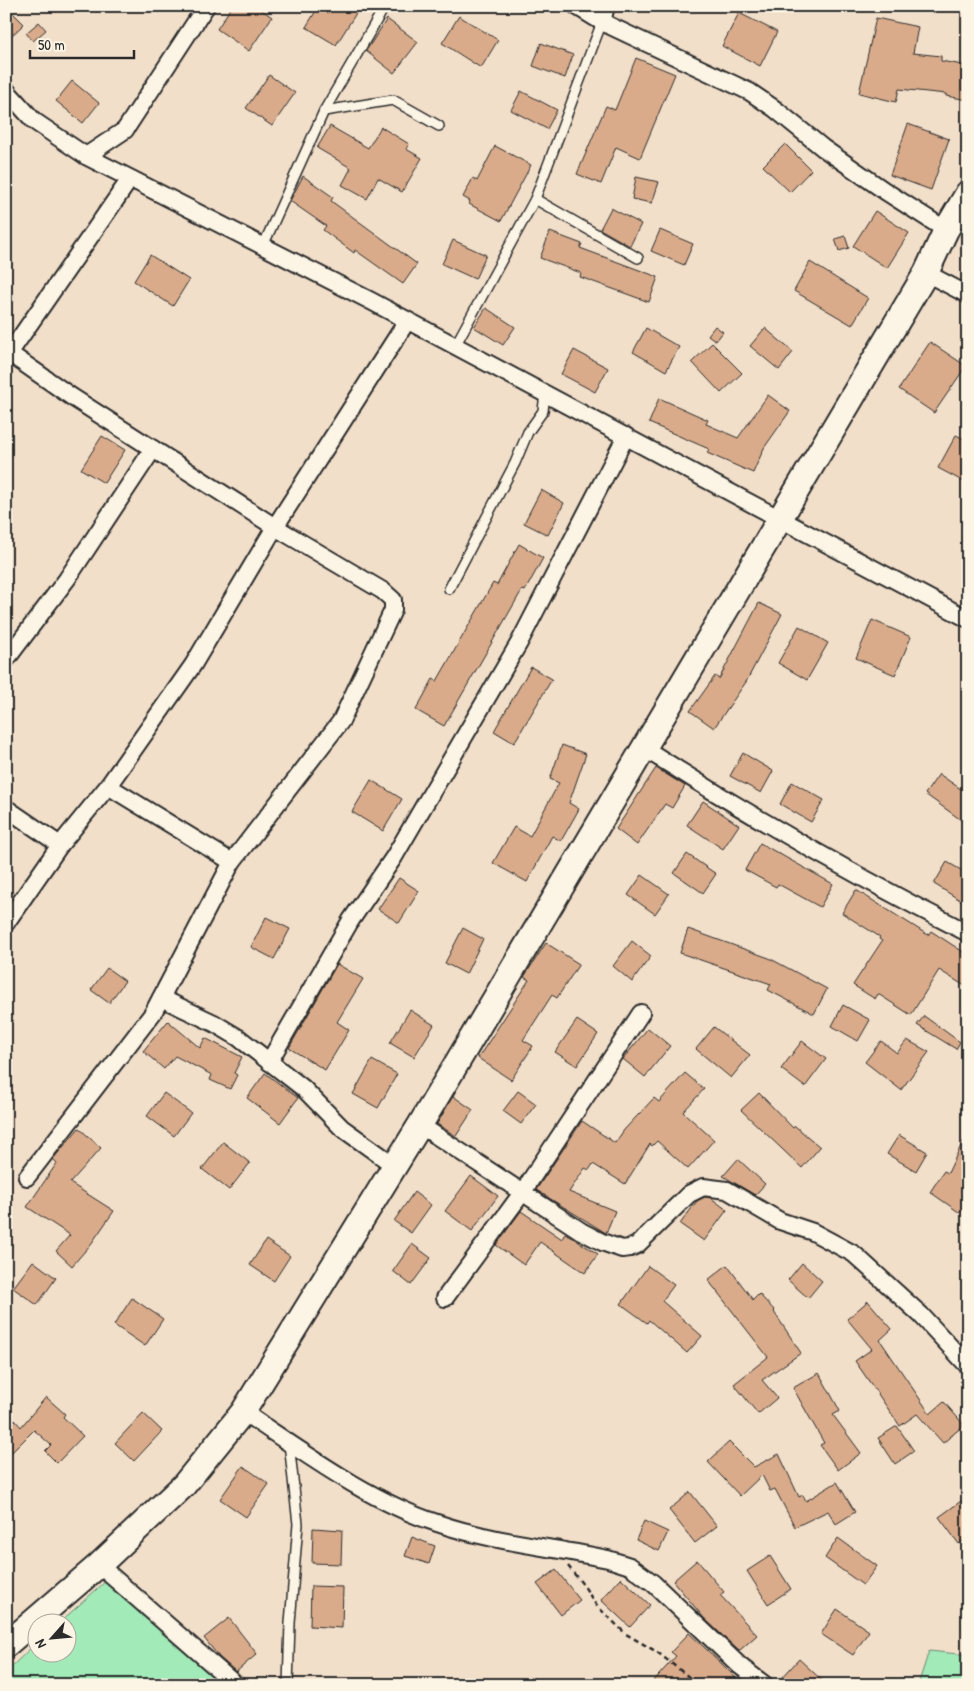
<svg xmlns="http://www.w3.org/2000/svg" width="974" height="1691" font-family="'Patrick Hand',sans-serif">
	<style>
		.green { fill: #a2eab8; stroke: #668a72 }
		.building { fill: #d9ab8a; stroke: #2b2b2b }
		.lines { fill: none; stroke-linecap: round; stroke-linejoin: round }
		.lane-casing { stroke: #2b2b2b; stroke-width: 12 }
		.street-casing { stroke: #2b2b2b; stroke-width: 20 }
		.secondary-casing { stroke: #2b2b2b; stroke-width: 28 }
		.path { stroke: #2b2b2b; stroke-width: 2.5; stroke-dasharray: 5 4; stroke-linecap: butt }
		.lane { stroke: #fcf5e5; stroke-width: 9 }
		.street { stroke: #fcf5e5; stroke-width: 16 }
		.secondary { stroke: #fcf5e5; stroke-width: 24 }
	</style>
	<rect width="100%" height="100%" fill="#f2dfca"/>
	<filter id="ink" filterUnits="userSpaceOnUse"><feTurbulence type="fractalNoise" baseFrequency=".02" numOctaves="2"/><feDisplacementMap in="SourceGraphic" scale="10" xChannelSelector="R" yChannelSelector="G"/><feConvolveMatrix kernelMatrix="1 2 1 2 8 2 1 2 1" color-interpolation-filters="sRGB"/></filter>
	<g filter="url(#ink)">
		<g class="green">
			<path d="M106 1581 207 1666 220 1685H6V1672L37 1642 38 1654H68V1624L59 1623Z"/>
			<path d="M929 1651 968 1655V1685H918Z"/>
		</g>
		<g class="building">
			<path d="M6 6 24 24 6 41Z"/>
			<path d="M232 6H256L272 17 249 51 217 29Z"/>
			<path d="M319 6H352L358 10 336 45 306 27Z"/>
			<path d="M739 13 777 32 760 66 722 46Z"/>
			<path d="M459 16 498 40 481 68 442 43Z"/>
			<path d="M876 18 918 27 913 53 941 56V61L968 66V100L946 96V94L899 89 896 102 859 93Z"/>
			<path d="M387 19 418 42 394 73 366 51Z"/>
			<path d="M39 22 46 30 33 41 26 33Z"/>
			<path d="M541 43 573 55 565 78 533 66Z"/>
			<path d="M636 58 675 74 640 158 616 147 601 184 577 174 606 106 615 110Z"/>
			<path d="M269 75 295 93 272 126 246 108Z"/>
			<path d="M72 81 99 103 83 123 56 101Z"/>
			<path d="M521 91 557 110 547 129 511 110Z"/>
			<path d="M908 124 949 139 931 190 890 175Z"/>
			<path d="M330 126 368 148 381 127 409 144 406 149 422 158 402 192 378 178 367 199 342 185 351 168 317 148Z"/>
			<path d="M785 144 811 170 790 192 763 166Z"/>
			<path d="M495 146 531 165 501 221 469 204 470 201 463 197 473 178 477 181Z"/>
			<path d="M303 176 333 197 331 201 417 264 403 284 355 250 354 253 323 230 326 226 290 201Z"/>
			<path d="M636 177 659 182 652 203 632 199Z"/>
			<path d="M611 208 641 224 630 246 600 229Z"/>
			<path d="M875 211 909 233 887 268 853 246Z"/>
			<path d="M660 230 693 244 684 265 651 251Z"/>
			<path d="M550 232 582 244 580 248 658 277 649 302 580 277 581 273 540 258Z"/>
			<path d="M845 236 849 248 839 251 835 239Z"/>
			<path d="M453 240 486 255 475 279 442 264Z"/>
			<path d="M150 255 189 280 173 306 134 281Z"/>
			<path d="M810 262 868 298 852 325 794 291Z"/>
			<path d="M486 308 515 327 503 345 474 327Z"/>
			<path d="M715 326 723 332 716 341 708 335Z"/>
			<path d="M646 328 679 347 666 371 633 352Z"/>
			<path d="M765 328 793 352 779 370 750 346Z"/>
			<path d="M930 342 966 366 934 413 899 389Z"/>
			<path d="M712 343 742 373 721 393 692 362Z"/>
			<path d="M574 350 608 368 595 392 561 374Z"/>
			<path d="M768 395 790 411 764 448 753 473 707 453 709 449 649 423 659 398 708 420 706 424 738 438Z"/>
			<path d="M956 435 968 441V484L938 468Z"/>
			<path d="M102 436 125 450 104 483 81 469Z"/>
			<path d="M541 490 564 503 548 535 524 523Z"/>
			<path d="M519 544 543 558 525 591 522 590 444 726 416 710 433 679 437 681 493 583 497 585Z"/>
			<path d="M759 603 782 614 746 682 714 728 690 711 715 676 719 679Z"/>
			<path d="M872 620 911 637 895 675 856 658Z"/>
			<path d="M799 626 828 643 807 680 778 663Z"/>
			<path d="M531 667 552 679 514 743 494 731Z"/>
			<path d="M562 745 586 754 569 803 579 809 561 841 552 836 527 882 493 863 514 827 530 836 559 783 550 779Z"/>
			<path d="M743 753 773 771 761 793 730 776Z"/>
			<path d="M656 768 685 786 672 808 665 804 637 845 616 829Z"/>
			<path d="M939 774 968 794V825L925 794Z"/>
			<path d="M371 780 402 799 383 831 352 812Z"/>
			<path d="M792 782 824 800 811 822 780 804Z"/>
			<path d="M703 801 739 825 723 849 687 825Z"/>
			<path d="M760 843 833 884 820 907 778 884 776 887 745 870Z"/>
			<path d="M687 854 716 874 703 893 674 873Z"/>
			<path d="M947 862 968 874V905L934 884Z"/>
			<path d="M642 875 669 894 655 914 628 895Z"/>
			<path d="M399 878 419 891 399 923 378 909Z"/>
			<path d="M856 890 928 935 931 931 968 955V988L939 970 911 1015 878 994 875 999 853 985 882 941 879 939 880 937 842 913Z"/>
			<path d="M266 917 290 929 274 959 251 947Z"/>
			<path d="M463 928 483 939 466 974 445 963Z"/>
			<path d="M688 929 769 958 827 989 814 1014 768 990 771 984 680 953Z"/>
			<path d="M632 941 651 956 632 982 613 966Z"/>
			<path d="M546 943 579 964 557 998 552 995 523 1040 533 1046 511 1080 478 1058 529 980 524 977Z"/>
			<path d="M337 964 363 979 337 1022 349 1030 325 1070 289 1048Z"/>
			<path d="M107 968 125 981 109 1003 91 990Z"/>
			<path d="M843 1005 870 1020 858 1041 832 1026Z"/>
			<path d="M410 1010 434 1025 414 1057 390 1043Z"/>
			<path d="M924 1016 960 1042 956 1049 917 1025Z"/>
			<path d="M577 1020 598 1034 577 1066 555 1052Z"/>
			<path d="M168 1021 200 1048 205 1038 242 1057 234 1073 237 1075 230 1089 210 1080 212 1075 175 1056 164 1069 143 1051Z"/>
			<path d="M714 1027 750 1055 731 1078 696 1049Z"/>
			<path d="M648 1028 670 1046 645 1077 623 1059Z"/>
			<path d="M907 1040 929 1052 901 1090 865 1062 881 1041 897 1053Z"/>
			<path d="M802 1041 826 1059 805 1087 781 1069Z"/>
			<path d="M372 1060 397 1074 378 1108 353 1094Z"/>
			<path d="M265 1073 298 1098 280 1123 247 1098Z"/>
			<path d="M685 1073 704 1089 683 1112 714 1140 688 1169 657 1141 652 1146 650 1144 625 1184 593 1164 589 1170 585 1168 569 1192 615 1211 606 1233 536 1190 582 1121 615 1143 624 1130 654 1098 659 1102Z"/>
			<path d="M518 1091 536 1104 521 1124 503 1111Z"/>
			<path d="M164 1093 191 1113 174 1136 147 1116Z"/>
			<path d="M759 1093 793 1128 795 1126 820 1147 802 1168 741 1110Z"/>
			<path d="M453 1096 473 1110 456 1136 437 1124Z"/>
			<path d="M79 1128 101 1148 70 1183 114 1211 91 1244 72 1266 56 1251 70 1235 27 1207 57 1163 53 1159Z"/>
			<path d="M968 1131V1202L960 1213 930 1192 944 1171 948 1173Z"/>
			<path d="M899 1135 927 1152 916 1171 887 1154Z"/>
			<path d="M223 1142 250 1163 229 1190 202 1169Z"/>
			<path d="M738 1159 765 1184 755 1195 723 1176Z"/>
			<path d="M471 1176 498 1196 472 1231 445 1211Z"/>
			<path d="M414 1192 431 1205 411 1233 394 1221Z"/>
			<path d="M705 1197 711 1198 727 1210 704 1241 680 1224 697 1201Z"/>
			<path d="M521 1211 562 1239 565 1233 598 1254 585 1273 540 1242 524 1265 496 1245Z"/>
			<path d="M266 1240 290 1256 274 1281 250 1265Z"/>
			<path d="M412 1244 431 1258 411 1285 393 1271Z"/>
			<path d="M33 1261 56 1278 37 1305 13 1288Z"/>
			<path d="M802 1263 822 1281 808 1298 788 1280Z"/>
			<path d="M727 1265 753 1300 759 1294 775 1311 774 1312 801 1353 762 1380 777 1398 758 1414 734 1384 768 1357 708 1280Z"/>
			<path d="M648 1266 674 1285 662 1301 702 1336 687 1353 649 1320 647 1323 621 1304Z"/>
			<path d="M132 1298 163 1319 145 1346 114 1325Z"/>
			<path d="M868 1301 892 1329 880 1340 930 1414 944 1402 964 1425 943 1443 917 1414 900 1426 855 1361 872 1349 847 1319Z"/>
			<path d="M819 1373 840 1411 833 1415 861 1453 838 1470 820 1445 824 1443 793 1388Z"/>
			<path d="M46 1397 65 1414 63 1417 83 1436 57 1463 45 1451 51 1445 34 1430 6 1458V1427L14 1419 21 1427Z"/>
			<path d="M143 1413 162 1431 134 1461 115 1443Z"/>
			<path d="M897 1426 914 1451 895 1464 878 1438Z"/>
			<path d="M729 1442 754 1467 779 1454 799 1497 803 1495 806 1501 837 1482 855 1512 836 1524 828 1511 795 1527 775 1489 770 1491 762 1475 740 1496 708 1462Z"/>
			<path d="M243 1466 269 1484 246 1517 220 1499Z"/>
			<path d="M690 1492 717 1526 695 1543 669 1510Z"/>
			<path d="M968 1496V1538L959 1544 939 1517Z"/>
			<path d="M644 1521 668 1532 659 1551 636 1540Z"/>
			<path d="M313 1528 342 1530 341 1564 312 1563Z"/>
			<path d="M412 1537 435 1546 429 1564 405 1556Z"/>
			<path d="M838 1538 877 1566 863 1585 825 1558Z"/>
			<path d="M770 1556 791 1589 768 1604 747 1571Z"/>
			<path d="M697 1560 724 1592 720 1595 757 1635 739 1651 704 1618 673 1581Z"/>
			<path d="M556 1570 580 1600 561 1615 537 1584Z"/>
			<path d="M621 1578 650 1605 630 1627 601 1600Z"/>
			<path d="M311 1586 343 1587 342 1628 310 1626Z"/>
			<path d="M837 1609 869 1631 853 1655 821 1634Z"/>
			<path d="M229 1618 257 1654 236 1672 219 1657 204 1638Z"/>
			<path d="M689 1633 723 1665 743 1685H650L676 1656 671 1652Z"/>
			<path d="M799 1659 827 1685H788L781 1679Z"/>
		</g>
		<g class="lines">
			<g class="lane-casing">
				<g id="lane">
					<path d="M324 111 393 100 439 126"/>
					<path d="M535 199 638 258"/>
					<path d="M263 246 324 111 385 6"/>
					<path d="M455 346 535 199 602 22"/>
					<path d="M449 589 515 463 528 432 543 411 545 393"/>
					<path d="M288 1685 290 1623 298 1524 289 1443"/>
				</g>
			</g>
			<g class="street-casing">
				<g id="street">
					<path d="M576 6 602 22"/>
					<path d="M606 6 602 22 750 92 775 109 823 148 885 191 946 230"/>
					<path d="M6 90 34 121 86 156 371 301 968 619"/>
					<path d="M86 156 125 130 206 6"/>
					<path d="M926 273 968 295"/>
					<path d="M6 351 72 397 275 527 383 591 393 600V610L341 721 232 862 153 1013 27 1177"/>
					<path d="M6 358 130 179"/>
					<path d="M6 660 67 579 153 449"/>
					<path d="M644 748C748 815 857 877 968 933"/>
					<path d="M108 786 232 862"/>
					<path d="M6 808 60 845"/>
					<path d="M6 923 60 845 108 786 193 665 275 527 407 321"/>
					<path d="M161 998 214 1023 239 1038 303 1088 342 1128 395 1166"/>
					<path d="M269 1062 351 920 394 857 519 643 626 436"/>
					<path d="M420 1125 581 1231 602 1242 622 1249 630 1248 637 1245 689 1194 703 1187 727 1190 780 1221 813 1232 854 1254 921 1315 968 1366"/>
					<path d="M445 1298 522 1193 641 1013"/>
					<path d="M243 1412C302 1451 369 1501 437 1523 492 1542 552 1547 608 1559L630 1566 653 1583 740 1666 765 1685"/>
					<path d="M99 1565 236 1685"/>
				</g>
			</g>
			<g class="secondary-casing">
				<path id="secondary" d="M6 1645 99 1565 184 1485 243 1412 420 1125 926 273 946 230 968 193"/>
			</g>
			<path class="path" d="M568 1566 584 1586 596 1605 626 1634 657 1652 699 1685"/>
			<use href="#lane" class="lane"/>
			<use href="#street" class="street"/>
			<use href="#secondary" class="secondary"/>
		</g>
	</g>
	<rect width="974" height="1691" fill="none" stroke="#fcf5e5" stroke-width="25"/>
	<rect x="12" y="12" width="949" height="1666" fill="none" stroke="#2b2b2b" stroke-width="2" filter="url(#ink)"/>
	<g transform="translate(52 1638) rotate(243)"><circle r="24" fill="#fcf5e5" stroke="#a8a49b"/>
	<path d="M0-4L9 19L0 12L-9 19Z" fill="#2b2b2b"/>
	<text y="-8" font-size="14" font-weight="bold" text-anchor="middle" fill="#2b2b2b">N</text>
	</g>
	<path d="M30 50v8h104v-8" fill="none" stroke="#2b2b2b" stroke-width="2.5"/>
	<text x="38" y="50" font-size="15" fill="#2b2b2b" stroke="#fcf5e5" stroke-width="4" paint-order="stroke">50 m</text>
</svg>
